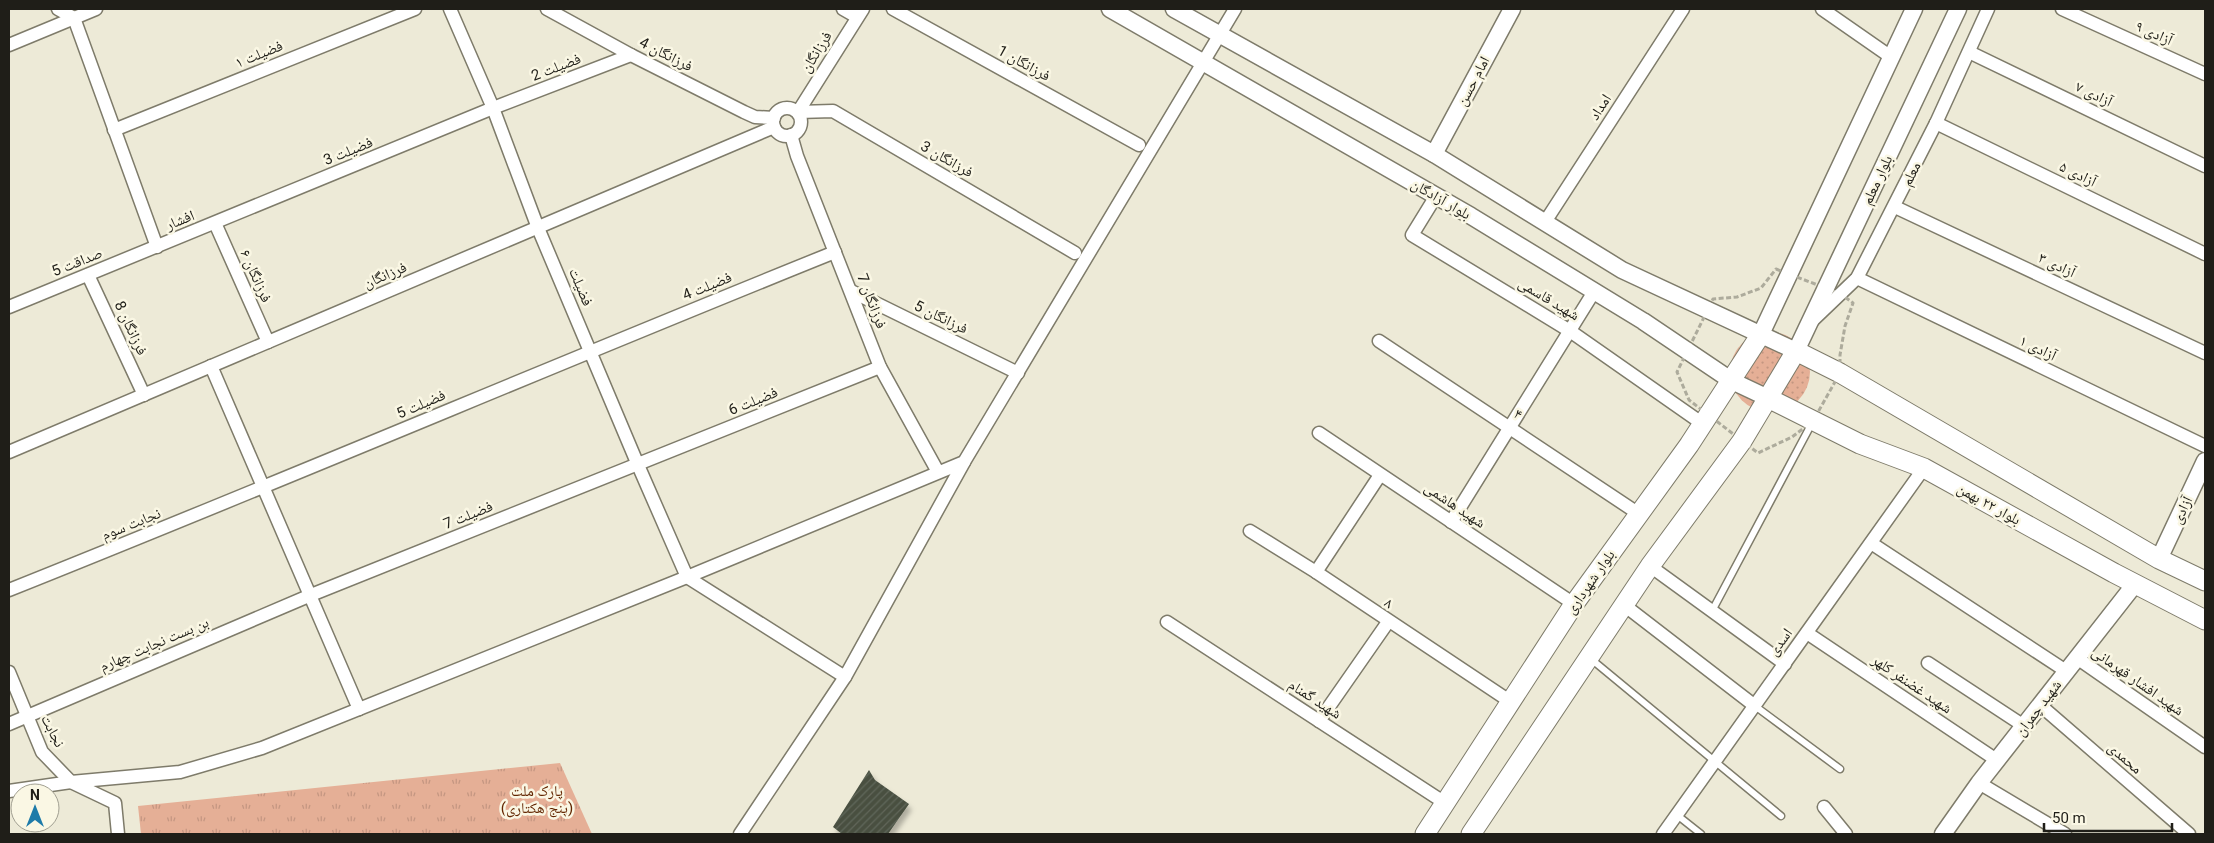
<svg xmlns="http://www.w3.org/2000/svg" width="2214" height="843" font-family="Roboto,'Noto Naskh Arabic',sans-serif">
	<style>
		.grass { fill: url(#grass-dots) }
		.park { fill: url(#park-tufts) }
		.building { fill: url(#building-hatch); filter: url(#shadow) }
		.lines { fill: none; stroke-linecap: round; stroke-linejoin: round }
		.service-casing { stroke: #7e7b6a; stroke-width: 9 }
		.minor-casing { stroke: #7e7b6a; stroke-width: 15 }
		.tertiary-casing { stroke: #7e7b6a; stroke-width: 19 }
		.secondary-casing { stroke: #7e7b6a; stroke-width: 21 }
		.path { stroke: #adab9c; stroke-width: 3; stroke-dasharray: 5 2.5; stroke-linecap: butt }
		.service { stroke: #fff; stroke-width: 6 }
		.minor { stroke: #fff; stroke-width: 12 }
		.tertiary { stroke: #fff; stroke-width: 16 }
		.secondary { stroke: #fff; stroke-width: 19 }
		.labels { text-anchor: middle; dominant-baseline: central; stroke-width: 5; stroke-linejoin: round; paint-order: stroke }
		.street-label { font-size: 15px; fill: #1f1e18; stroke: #faf7e4 }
		.park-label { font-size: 15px; fill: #632601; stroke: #faf7e4 }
	</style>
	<defs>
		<pattern id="grass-dots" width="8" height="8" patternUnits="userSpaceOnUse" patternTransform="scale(1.25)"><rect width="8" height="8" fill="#e5af96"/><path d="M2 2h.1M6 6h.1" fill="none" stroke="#c49681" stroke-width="1.8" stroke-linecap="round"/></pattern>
		<pattern id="park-tufts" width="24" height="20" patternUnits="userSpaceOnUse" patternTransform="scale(1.25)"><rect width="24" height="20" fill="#e5af96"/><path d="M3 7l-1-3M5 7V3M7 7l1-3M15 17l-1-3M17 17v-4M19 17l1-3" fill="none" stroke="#c49681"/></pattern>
		<pattern id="building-hatch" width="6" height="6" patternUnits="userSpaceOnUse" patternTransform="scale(1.25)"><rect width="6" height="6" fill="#495041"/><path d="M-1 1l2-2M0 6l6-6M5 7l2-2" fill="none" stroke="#606659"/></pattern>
		<filter id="shadow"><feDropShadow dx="3" dy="5.5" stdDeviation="2.5" flood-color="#0004"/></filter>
	</defs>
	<rect width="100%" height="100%" fill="#edead7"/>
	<circle class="grass" cx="1770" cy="372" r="40"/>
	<path class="park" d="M560 763 592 834H141L138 806Z"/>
	<path class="building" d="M869 770 875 780 909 804 888 834H842L833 827Z"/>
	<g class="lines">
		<g class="service-casing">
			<g id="service">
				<path d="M1712 611 1812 423"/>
				<path d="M1591 659 1781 816"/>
				<path d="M1755 706 1840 769"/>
				<path d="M1677 815 1701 834"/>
			</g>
		</g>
		<g class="minor-casing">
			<g id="minor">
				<path d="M58 9 74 18 157 247"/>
				<path d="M450 9 493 108 538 228 638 465 687 577 845 677"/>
				<path d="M547 9 631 55 744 112 755 117 774 118"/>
				<path d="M843 9 857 17"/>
				<path d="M893 9 1139 145"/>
				<path d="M1822 9 1891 57"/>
				<path d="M2062 9 2205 74"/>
				<path d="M9 45 96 9"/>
				<path d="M1969 52 2205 166"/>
				<circle cx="787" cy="122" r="14"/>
				<path d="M798 112 833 111 1075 253"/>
				<path d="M798 112 863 9"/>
				<path d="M1936 123 2205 254"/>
				<path d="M114 130 415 9"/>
				<path d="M791 135 797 156 880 367 938 472"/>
				<path d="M1436 196 1412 235 1570 331 1703 424"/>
				<path d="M1895 207 2205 353"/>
				<path d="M1545 222 1683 9"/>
				<path d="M215 223 268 342"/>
				<path d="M88 275 144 395"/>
				<path d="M1857 278 2205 446"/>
				<path d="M851 291 1018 373"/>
				<path d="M9 307 493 108 631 55"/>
				<path d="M1812 321 1857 278 1936 123 1988 9"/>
				<path d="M1379 341 1639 514"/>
				<path d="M211 366 359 709"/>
				<path d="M1319 433 1574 604"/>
				<path d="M9 452 774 127"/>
				<path d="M1451 522 1595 290"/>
				<path d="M1250 531 1316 572 1511 702"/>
				<path d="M1871 543 2066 671"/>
				<path d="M1650 566 1785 664"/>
				<path d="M1316 572 1380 475"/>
				<path d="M9 590C285 480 559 363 835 252"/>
				<path d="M1624 605 1755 706"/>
				<path d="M1167 622 1445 803"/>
				<path d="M1807 633 1998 761"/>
				<path d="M2077 658 2205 747"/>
				<path d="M1928 663 2024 726"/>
				<path d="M9 672 42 752 71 782 115 803 118 834"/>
				<path d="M2040 705 2189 834"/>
				<path d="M1319 721 1388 622"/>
				<path d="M9 724 311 595 880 367"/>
				<path d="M1979 783 2065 834"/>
				<path d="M9 791 71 782 180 772 262 748 687 577 964 462 1235 9"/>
				<path d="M1824 807 1846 834"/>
				<path d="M740 834 845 677 964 462"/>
				<path d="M1663 834 1924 468"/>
			</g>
		</g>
		<g class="tertiary-casing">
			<g id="tertiary">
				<path d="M1110 9 1471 216 1643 321 1732 381 1768 398"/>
				<path d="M1174 9 1434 154 1622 270 1796 351 1958 9"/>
				<path d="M1434 154 1512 9"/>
				<path d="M1761 334 1914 9"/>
				<path d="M2159 559 2205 461"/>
				<path d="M1943 834 1979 783 2135 584"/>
			</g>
		</g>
		<g class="secondary-casing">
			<g id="secondary">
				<path d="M1768 398 1860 444 1924 468 2114 573 2205 620"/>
				<path d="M1425 834 1574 604 1689 445 1761 334"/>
				<path d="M1471 834 1650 566 1742 441 1796 351 1840 373 2159 559 2205 581"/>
			</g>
		</g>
		<path class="path" d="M1776 269 1841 294 1853 303 1845 326 1840 355V373L1813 421 1792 437 1758 453 1689 400 1677 372 1713 299 1737 297 1761 288Z"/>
		<use href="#service" class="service"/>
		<use href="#minor" class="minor"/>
		<use href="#tertiary" class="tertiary"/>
		<use href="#secondary" class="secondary"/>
	</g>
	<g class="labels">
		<g class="street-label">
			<text transform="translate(2154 33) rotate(24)">آزادی ۹</text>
			<text transform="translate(816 52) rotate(-58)">فرزانگان</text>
			<text transform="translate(259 54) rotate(-22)">فضیلت ۱</text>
			<text transform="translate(666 54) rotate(27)">فرزانگان 4</text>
			<text transform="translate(1024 63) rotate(29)">فرزانگان 1</text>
			<text transform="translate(556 67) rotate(-21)">فضیلت 2</text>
			<text transform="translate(1473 81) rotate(-62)">امام حسن</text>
			<text transform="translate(2094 94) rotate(26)">آزادی ۷</text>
			<text transform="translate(1600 107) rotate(-57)">امداد</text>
			<text transform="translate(348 151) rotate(-22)">فضیلت 3</text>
			<text transform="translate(947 159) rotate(30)">فرزانگان 3</text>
			<text transform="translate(1911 174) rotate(-64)">معلم</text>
			<text transform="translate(2078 174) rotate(26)">آزادی ۵</text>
			<text transform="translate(1877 180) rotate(-65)">بلوار معلم</text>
			<text transform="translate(1441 199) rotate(30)">بلوار آزادگان</text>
			<text transform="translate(180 220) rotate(-22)">افشار</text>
			<text transform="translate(77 262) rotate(-22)">صداقت 5</text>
			<text transform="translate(2057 265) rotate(25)">آزادی ۳</text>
			<text transform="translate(385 275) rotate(-23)">فرزانگان</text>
			<text transform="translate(256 276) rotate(66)">فرزانگان ۶</text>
			<text transform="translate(707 286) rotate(-22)">فضیلت 4</text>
			<text transform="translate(581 287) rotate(67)">فضیلت</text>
			<text transform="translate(1549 299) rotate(31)">شهید قاسمی</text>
			<text transform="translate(872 301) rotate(69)">فرزانگان 7</text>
			<text transform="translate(941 317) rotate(26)">فرزانگان 5</text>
			<text transform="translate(131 328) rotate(65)">فرزانگان 8</text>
			<text transform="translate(2038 348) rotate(26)">آزادی ۱</text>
			<text transform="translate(753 401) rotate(-22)">فضیلت 6</text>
			<text transform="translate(421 404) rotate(-23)">فضیلت 5</text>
			<text transform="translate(1518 414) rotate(34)">۴</text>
			<text transform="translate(1989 504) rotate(29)">بلوار ۲۲ بهمن</text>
			<text transform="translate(1455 505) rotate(34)">شهید هاشمی</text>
			<text transform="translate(2182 510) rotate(-64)">آزادی</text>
			<text transform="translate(468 515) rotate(-22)">فضیلت 7</text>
			<text transform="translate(131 524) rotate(-22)">نجابت سوم</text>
			<text transform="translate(1590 582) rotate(-55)">بلوار شهرداری</text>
			<text transform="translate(1389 603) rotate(35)">۸</text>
			<text transform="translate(1780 642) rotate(-54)">اسدی</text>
			<text transform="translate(154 644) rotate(-23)">بن بست نجابت چهارم</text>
			<text transform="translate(2138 681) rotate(35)">شهید افشار قهرمانی</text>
			<text transform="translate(1912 684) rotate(34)">شهید غضنفر کلهر</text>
			<text transform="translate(1315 699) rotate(33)">شهید گمنام</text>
			<text transform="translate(2038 708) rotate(-53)">شهید چمران</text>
			<text transform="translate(53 731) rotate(63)">نجابت</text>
			<text transform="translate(2125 758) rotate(41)">محمدی</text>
		</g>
		<g class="park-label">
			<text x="537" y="791">پارک ملت<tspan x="537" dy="17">(پنج هکتاری)</tspan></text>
		</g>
	</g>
	<rect width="2214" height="843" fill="none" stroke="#1f1e18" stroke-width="20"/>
	<g transform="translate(35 808)"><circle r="24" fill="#faf7e4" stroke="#a2a092"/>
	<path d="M0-4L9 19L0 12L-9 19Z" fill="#1e7ba9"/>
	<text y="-8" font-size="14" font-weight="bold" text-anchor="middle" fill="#1f1e18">N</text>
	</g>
	<path d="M2044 823v8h128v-8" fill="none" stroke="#1f1e18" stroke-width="2.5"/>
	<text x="2052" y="823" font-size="15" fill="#1f1e18" stroke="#faf7e4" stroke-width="4" paint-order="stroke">50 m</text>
</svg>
